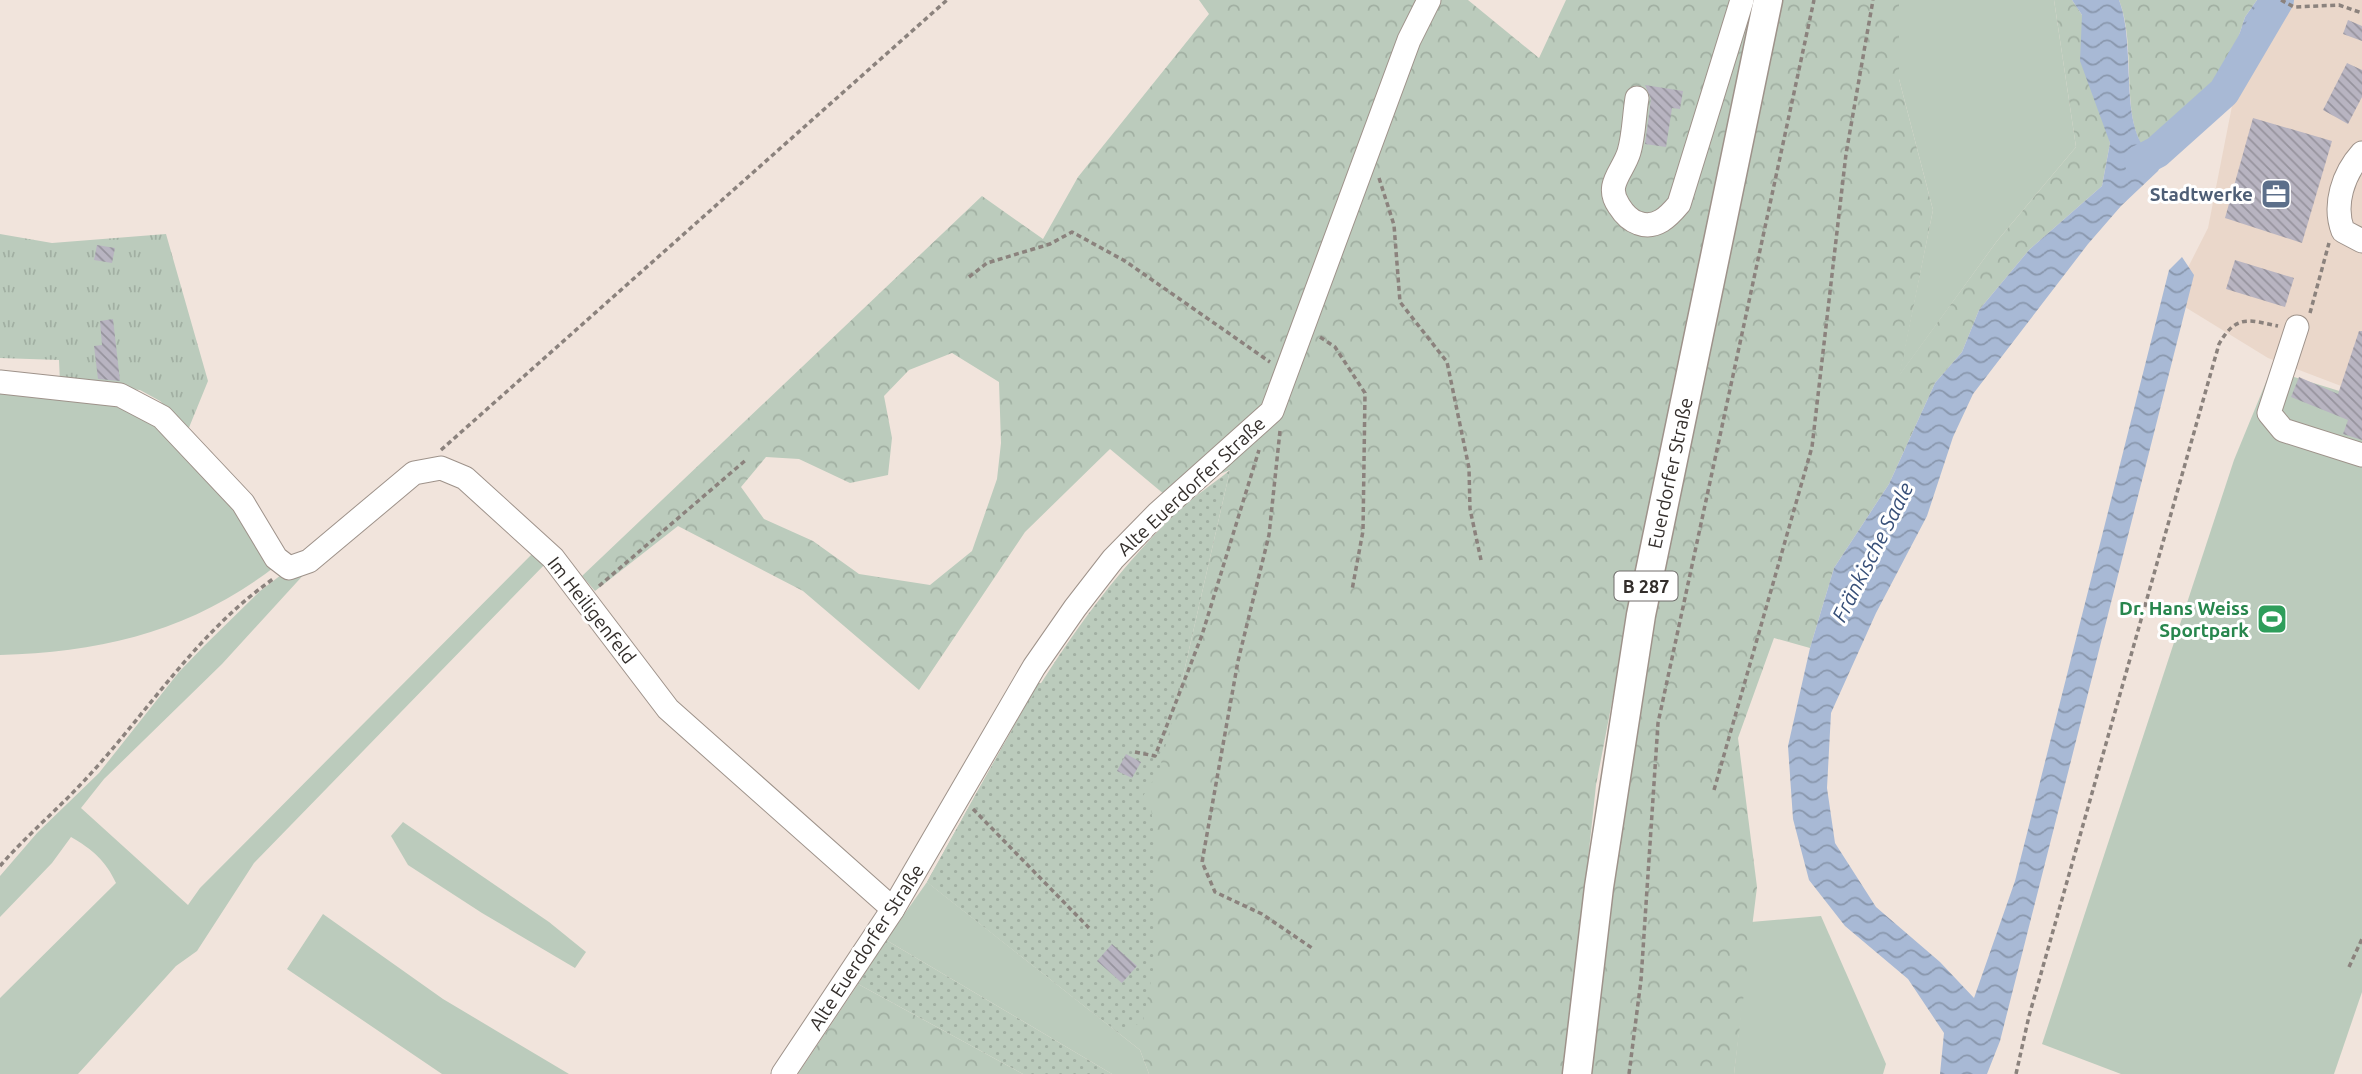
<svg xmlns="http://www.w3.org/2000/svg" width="2362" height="1074" font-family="Ubuntu,sans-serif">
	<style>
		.built { fill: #ead7ca }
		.grass { fill: #bbcbbc }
		.forest { fill: url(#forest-crowns); fill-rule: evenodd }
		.park { fill: url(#park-tufts) }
		.garden { fill: url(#garden-dots) }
		.water { fill: url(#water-waves) }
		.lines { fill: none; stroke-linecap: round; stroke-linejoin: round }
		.river { stroke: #a8b9d5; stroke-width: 32 }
		.building { fill: url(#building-back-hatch) }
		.minor-casing { stroke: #9e928a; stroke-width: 25 }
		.major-casing { stroke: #9e928a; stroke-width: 31 }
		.path { stroke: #8b827d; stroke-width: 3.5; stroke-dasharray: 5 3.5; stroke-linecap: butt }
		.minor { stroke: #fff; stroke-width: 23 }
		.major { stroke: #fff; stroke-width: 28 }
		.labels { text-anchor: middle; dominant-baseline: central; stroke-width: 6; stroke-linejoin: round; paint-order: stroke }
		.shield { fill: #fff; stroke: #706d6b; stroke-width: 2 }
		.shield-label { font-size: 18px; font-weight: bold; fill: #332e2b }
		.service-label { font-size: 19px; font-weight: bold; fill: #4e5e75; stroke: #fff; text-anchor: end }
		.street-label { font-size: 19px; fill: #332e2b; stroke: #fff }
		.leisure-label { font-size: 19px; font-weight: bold; fill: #27864d; stroke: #fff; text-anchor: end }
		.water-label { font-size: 21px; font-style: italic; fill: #374f78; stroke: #fff }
	</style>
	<defs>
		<pattern id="forest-crowns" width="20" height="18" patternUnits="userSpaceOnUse" patternTransform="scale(1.75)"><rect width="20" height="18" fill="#bbcbbc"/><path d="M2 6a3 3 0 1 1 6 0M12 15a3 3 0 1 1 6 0" fill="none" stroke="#a1afa2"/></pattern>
		<pattern id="park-tufts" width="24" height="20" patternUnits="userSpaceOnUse" patternTransform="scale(1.75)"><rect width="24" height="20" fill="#bbcbbc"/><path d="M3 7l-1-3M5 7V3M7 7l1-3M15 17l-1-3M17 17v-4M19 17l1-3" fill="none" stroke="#a1afa2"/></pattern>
		<pattern id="garden-dots" width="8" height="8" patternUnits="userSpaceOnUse" patternTransform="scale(1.75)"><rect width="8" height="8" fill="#bbcbbc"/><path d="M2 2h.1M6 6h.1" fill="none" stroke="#a1afa2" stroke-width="1.8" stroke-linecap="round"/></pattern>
		<pattern id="water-waves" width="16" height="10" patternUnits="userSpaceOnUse" patternTransform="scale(1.75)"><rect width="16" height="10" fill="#a8b9d5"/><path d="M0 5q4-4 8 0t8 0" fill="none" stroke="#8997ad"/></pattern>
		<pattern id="building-back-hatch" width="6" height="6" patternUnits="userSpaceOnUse" patternTransform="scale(1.75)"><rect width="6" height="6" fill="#b8b4c1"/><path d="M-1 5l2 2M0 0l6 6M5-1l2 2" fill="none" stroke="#96939d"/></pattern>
	</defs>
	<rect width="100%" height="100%" fill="#f1e4dc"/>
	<path class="built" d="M2294 0H2362V394L2268 358 2172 299 2208 228 2232 106Z"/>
	<g class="grass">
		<path d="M1899 0H2054L2076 147 1997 241 1899 376 1933 210 1899 79Z"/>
		<path d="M2271 370 2362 398V992L2334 1074H2121L2042 1044 2234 460Z"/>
		<path d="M0 387 71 396 142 411 228 493 277 565C194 630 104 652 0 655Z"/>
		<path d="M535 551 548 561 254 863 197 951 176 966 78 1074H0V998L116 883C106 861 92 849 71 837L52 863 0 917V876L37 833 99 773 179 672 204 646 260 591 281 575 307 571 222 664 104 779 81 808 188 905 200 888Z"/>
		<path d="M403 822 549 922 586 952 575 968 482 913 408 865 391 836Z"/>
		<path d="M927 882 1140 1050 1149 1074H1112L886 940Z"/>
		<path d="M323 914 443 999 569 1074H442L287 969Z"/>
		<path d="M1821 916 1886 1064 1883 1074H1734L1751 922Z"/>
	</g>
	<g class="forest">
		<path d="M1199 0H1468L1539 58 1566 0H1756L1673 385 1596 785 1565 1074H1149L1140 1050 927 882 1038 683 1178 698 1230 470 1165 495 1110 449 1025 532 919 690 803 591 678 526 595 591 582 576 982 196 1043 239 1078 177 1209 14ZM952 353 999 382 1001 443 997 479 972 551 930 585 859 574 813 541 764 519 741 487 766 457 799 459 850 483 888 475 892 438 884 396 909 370Z"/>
		<path d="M1782 0H1899V79L1933 210 1900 374 1997 241 2076 147 2054 0H2072L2082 15 2110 143 2102 186 2029 250 1979 310 1962 352 1935 383 1889 484 1834 568 1810 648 1774 638 1738 738 1757 887 1734 1074H1590L1620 821 1688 432Z"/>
		<path d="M2119 0H2257L2245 17 2224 81 2144 149C2120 114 2137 45 2119 0Z"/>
		<path d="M858 984 1023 1074H798Z"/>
	</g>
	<path class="park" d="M0 234 52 243 166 234 208 381 188 430 160 401 140 390 60 383 59 360 0 358Z"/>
	<g class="garden">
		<path d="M1230 470 1178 698 1159 771 1143 796 1151 805 1157 871V950L1143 1021 1120 1034 927 882C1001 750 1066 620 1176 513 1193 497 1213 484 1230 470Z"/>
		<path d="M886 940 1112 1074H1023L858 984Z"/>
	</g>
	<g class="water">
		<path d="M2072 0H2119C2136 44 2120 116 2145 149L2176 136 2158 171 2121 206 2088 244 1973 394 1953 437 1927 516 1876 613 1831 713 1827 788 1835 843 1876 907 1940 962 1974 998 2015 881 2169 270 2182 257 2194 275 2000 1041 1987 1074H1940L1944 1033 1908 979 1845 926 1809 880 1793 819 1788 746 1810 648 1834 568 1889 484 1935 383 1962 352 1979 310 2029 250 2102 186 2110 143 2080 61 2082 15Z"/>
		<path d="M2257 0H2288L2236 89 2224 81 2245 17Z"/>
	</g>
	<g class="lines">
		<path class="river" d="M2140 161 2157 152 2224 92 2278 0"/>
	</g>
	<g class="building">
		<path d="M2348 20 2362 26V41L2343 34Z"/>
		<path d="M2347 63 2362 70V97L2348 124 2323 110Z"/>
		<path d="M1645 85 1683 91 1680 109 1672 108 1666 147 1645 144 1651 99Z"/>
		<path d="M2253 118 2332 141 2302 243 2225 218Z"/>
		<path d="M97 245 115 248 112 263 94 260Z"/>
		<path d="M2235 260 2294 278 2285 307 2226 289Z"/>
		<path d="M113 319 120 381 98 379 94 346 102 345 100 321Z"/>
		<path d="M2359 331H2362V440L2343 434 2348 420 2291 397 2299 377 2338 394Z"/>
		<path d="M1126 754 1141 762 1132 778 1117 771Z"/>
		<path d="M1112 944 1137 966 1122 983 1097 961Z"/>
	</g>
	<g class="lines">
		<g class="minor-casing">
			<g id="minor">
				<path d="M1637 98C1634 116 1634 135 1629 152 1623 172 1604 185 1619 206 1624 214 1629 220 1638 223 1656 230 1669 216 1679 204L1742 0"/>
				<path d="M2362 153C2343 174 2333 205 2343 231L2362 241"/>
				<path d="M2297 327 2269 413 2283 430 2362 455"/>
				<path d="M0 382 120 395 162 417 243 503 276 558 289 568 309 561 414 473 441 468 465 478 553 558 668 709 893 909"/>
				<path d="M783 1074 893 909 1034 667 1075 608 1113 559 1158 513 1272 411 1409 40 1429 0"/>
			</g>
		</g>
		<g class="major-casing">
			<path id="major" d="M1577 1074 1599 887 1641 615 1768 0"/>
		</g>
		<g class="path">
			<path d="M2281 0 2294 7 2339 5 2362 13"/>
			<path d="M1379 178 1394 225 1400 302 1447 362 1469 468 1470 509 1481 560"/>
			<path d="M969 277 987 263 1050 244 1072 232 1125 261 1270 362"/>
			<path d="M2310 313 2329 243"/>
			<path d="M1320 337 1335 347 1365 393 1363 531 1352 590"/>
			<path d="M1280 431 1269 535 1238 661 1202 862 1215 892 1262 914 1312 948"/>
			<path d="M441 450 947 0"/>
			<path d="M599 586 747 459"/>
			<path d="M1135 752 1155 756 1202 635 1259 450"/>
			<path d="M1714 790 1812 447 1846 154 1873 0"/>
			<path d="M973 809 1089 928"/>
			<path d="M0 866C26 836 56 811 83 782 146 715 196 633 273 579"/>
			<path d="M2349 967 2362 939"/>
			<path d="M1629 1074 1641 980 1658 723 1814 0"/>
			<path d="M2016 1074 2029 1016 2219 344C2236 314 2249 320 2278 326"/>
		</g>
		<use href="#minor" class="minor"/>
		<use href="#major" class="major"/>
	</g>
	<defs>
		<g id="office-square" transform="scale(1.575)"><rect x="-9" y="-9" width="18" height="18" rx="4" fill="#5c6f8a" stroke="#fff"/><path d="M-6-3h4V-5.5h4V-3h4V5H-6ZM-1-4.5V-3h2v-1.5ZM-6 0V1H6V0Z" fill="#fff"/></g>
		<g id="stadium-square" transform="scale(1.575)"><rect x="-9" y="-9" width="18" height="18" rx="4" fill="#2e9e5b" stroke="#fff"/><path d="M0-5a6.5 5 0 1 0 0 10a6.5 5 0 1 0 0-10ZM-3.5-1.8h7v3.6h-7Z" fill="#fff"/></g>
	</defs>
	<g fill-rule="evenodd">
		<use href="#office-square" x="2276" y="194"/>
		<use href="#stadium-square" x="2272" y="619"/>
	</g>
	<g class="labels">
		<rect class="shield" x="1614.5" y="571.5" width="63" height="29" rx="5"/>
		<g class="shield-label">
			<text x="1646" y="586">B 287</text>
		</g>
		<g class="service-label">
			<text x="2253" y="194">Stadtwerke</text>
		</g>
		<g class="street-label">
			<text transform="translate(1670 473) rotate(-78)">Euerdorfer Straße</text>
			<text transform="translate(1191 486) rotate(-43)">Alte Euerdorfer Straße</text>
			<text transform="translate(592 610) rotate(52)">Im Heiligenfeld</text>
			<text transform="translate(866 947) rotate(-57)">Alte Euerdorfer Straße</text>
		</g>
		<g class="leisure-label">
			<text x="2249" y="608">Dr. Hans Weiss<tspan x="2249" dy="22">Sportpark</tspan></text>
		</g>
		<g class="water-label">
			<text transform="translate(1872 552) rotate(-63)">Fränkische Saale</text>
		</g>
	</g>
</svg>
